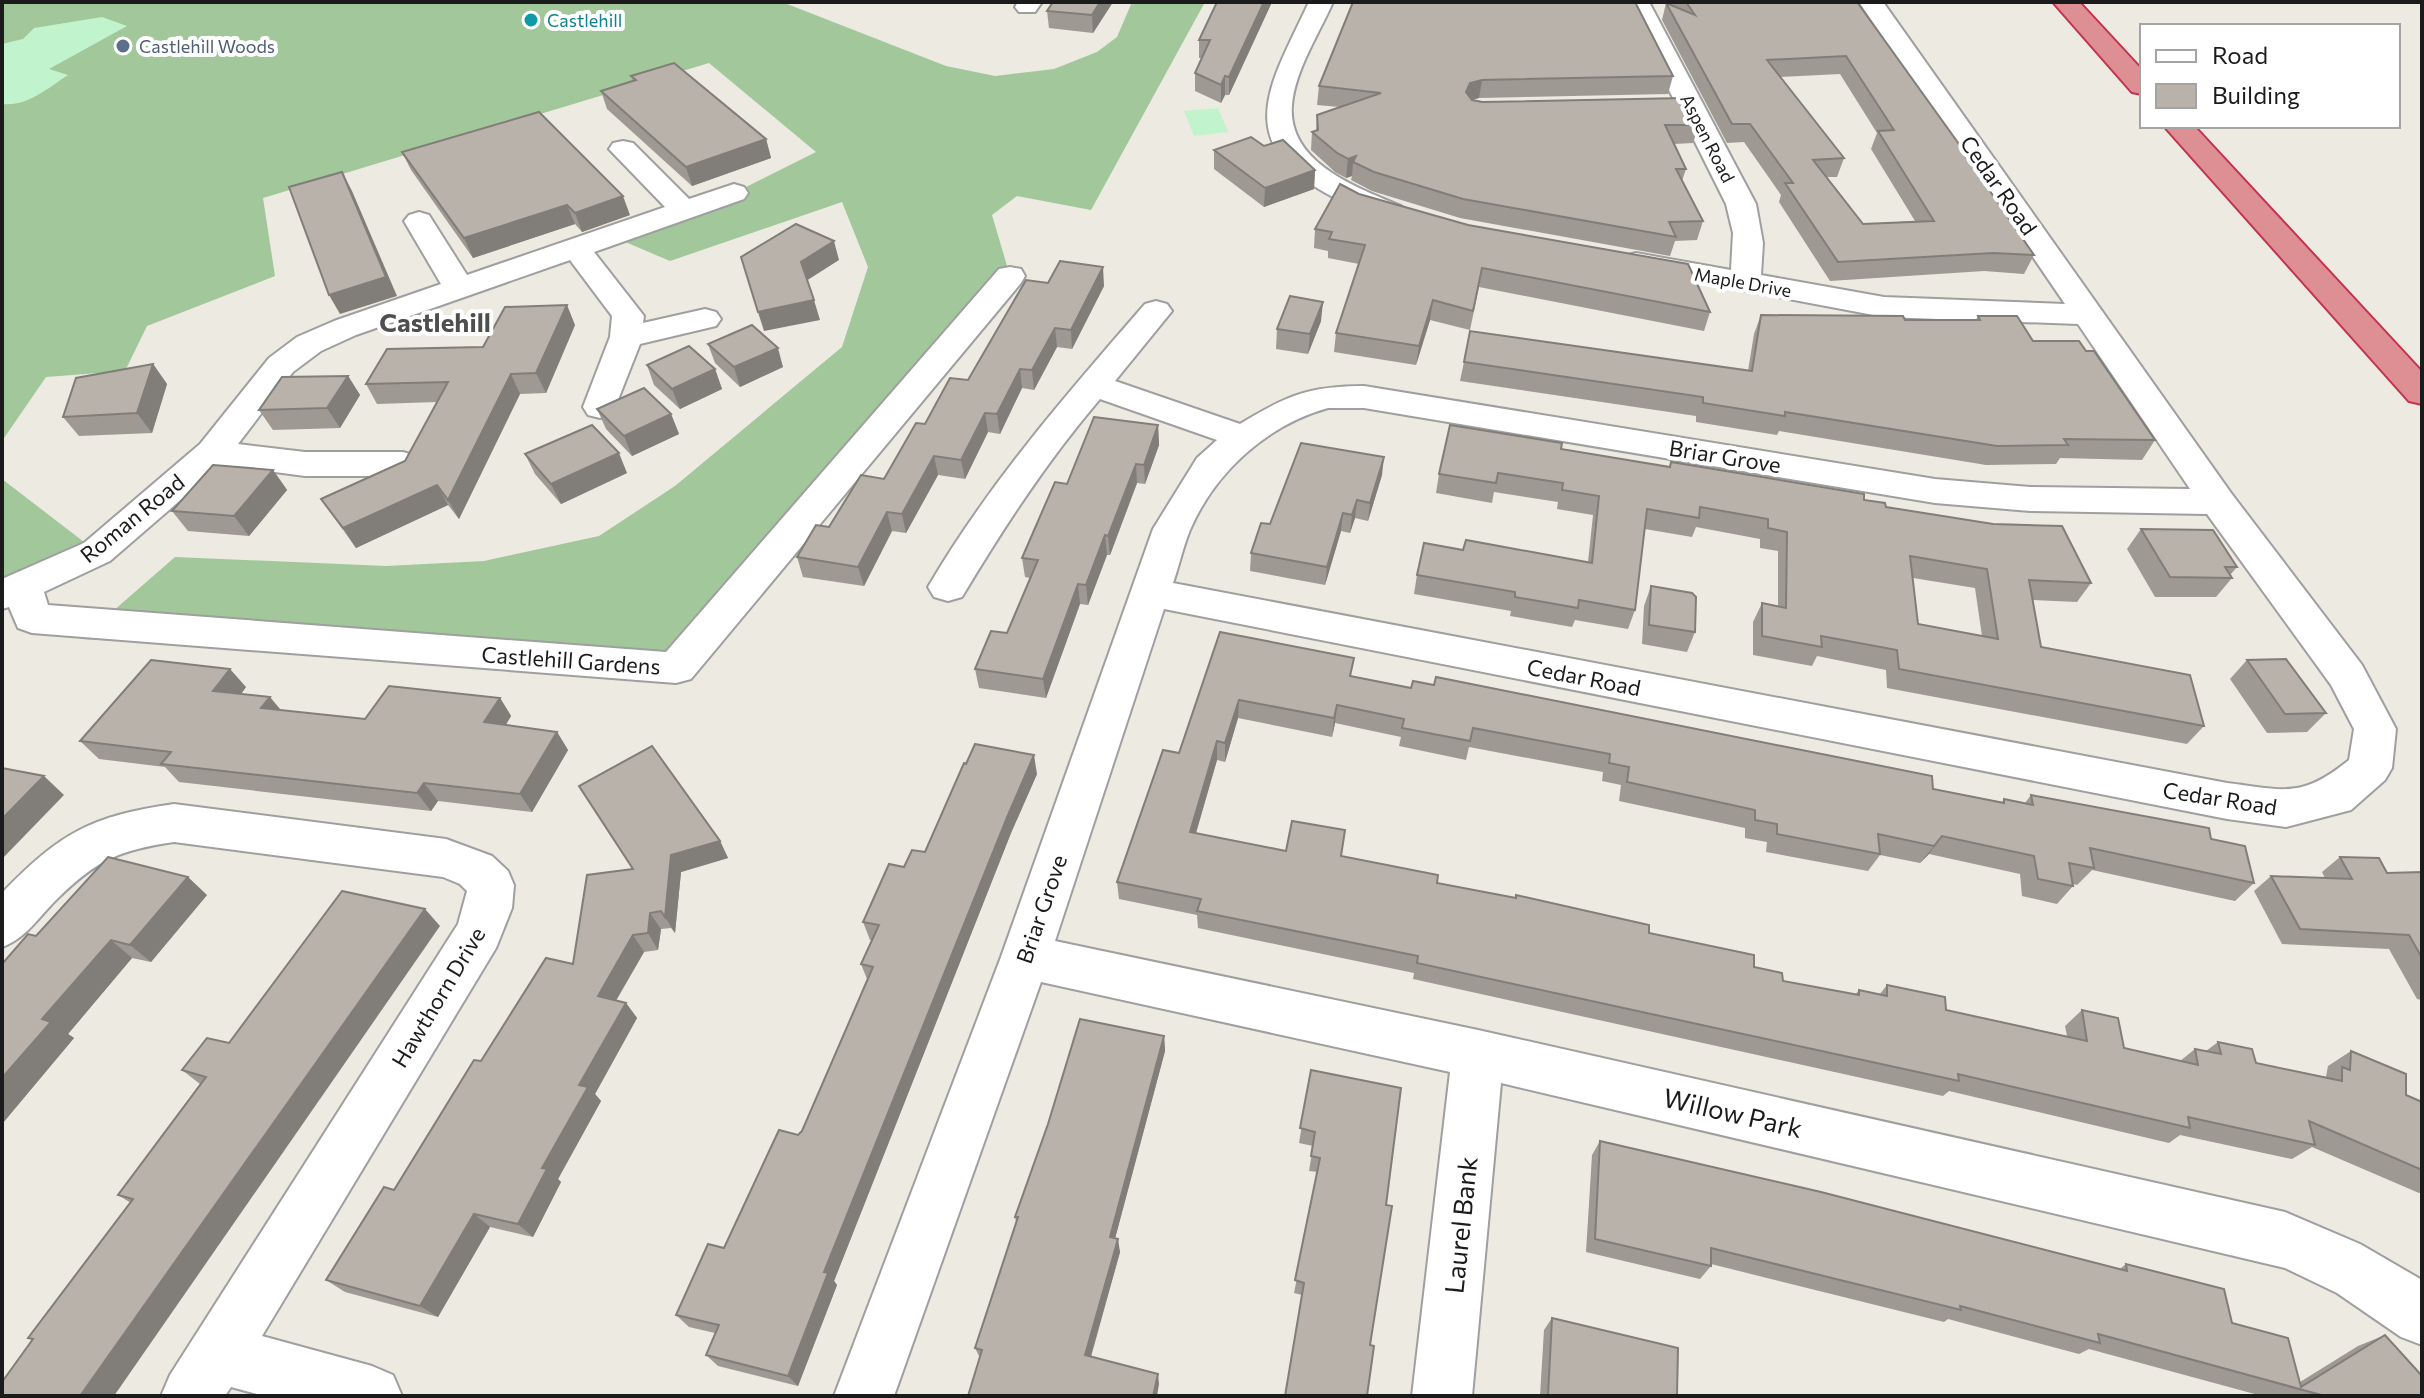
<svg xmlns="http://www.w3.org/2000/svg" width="2424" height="1398" font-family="Commissioner,sans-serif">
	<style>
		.forest { fill: #a1c79a }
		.park { fill: #c1f3cc }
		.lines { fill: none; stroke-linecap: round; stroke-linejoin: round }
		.street-casing { stroke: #9f9f9f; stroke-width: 4 }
		.highway-casing { stroke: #c53350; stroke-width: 4 }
		.street { fill: #fff; fill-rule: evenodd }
		.highway { fill: #dd8f93; fill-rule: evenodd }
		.wall { fill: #9e9993; fill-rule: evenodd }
		.shaded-wall { fill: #817d78 }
		.building { fill: #b8b2ab; stroke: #817d78; stroke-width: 2; fill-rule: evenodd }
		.culture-dot { fill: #0f9aa8; stroke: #fff; stroke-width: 3 }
		.service-dot { fill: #5c6f8a; stroke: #fff; stroke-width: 3 }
		.labels { text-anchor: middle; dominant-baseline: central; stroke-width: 8; stroke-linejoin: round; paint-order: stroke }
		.far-culture-label { font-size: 18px; fill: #0d838f; stroke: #fff; text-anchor: start }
		.far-service-label { font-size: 18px; fill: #4e5e75; stroke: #fff; text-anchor: start }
		.far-street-label { font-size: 18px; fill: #1b1b1b; stroke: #fff }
		.street-label { font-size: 22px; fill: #1b1b1b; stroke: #fff }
		.far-district-label { font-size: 26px; font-weight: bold; fill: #4e4e4e; stroke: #fff }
		.near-street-label { font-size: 26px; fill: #1b1b1b; stroke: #fff }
	</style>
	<rect width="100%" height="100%" fill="#eceae1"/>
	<g class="forest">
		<path d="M2 2H782L946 66 995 76 1054 69 1097 52 1117 37 1132 2H1205L1091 210 1017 196 992 215 1010 276 676 668 81 639 175 557 386 566 484 561 599 536 675 486 842 347 868 267 842 202 670 261 623 241 734 193 816 152 709 63 263 198 275 276 147 326 125 371 46 377 2 441Z"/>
		<path d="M2 479 97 552 2 589Z"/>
	</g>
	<g class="park">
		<path d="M102 17 127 26 49 69 68 75C48 88 27 107 2 104V44L23 39 34 28Z"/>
		<path d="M1218 108 1228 132 1194 136 1184 111Z"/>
	</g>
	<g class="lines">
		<g class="street-casing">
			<g id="street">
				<path d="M1018 2H1042L1035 12H1019L1015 7Z"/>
				<path d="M1309 2H1333C1319 34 1295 70 1292 105 1287 163 1358 188 1401 206L1406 212 1401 218C1379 224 1353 207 1333 197 1228 142 1271 84 1309 2Z"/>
				<path d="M1625 2H1649L1756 204 1763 243 1761 275 1884 297 2065 304 1859 2H1883L2231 493 2362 665 2396 729 2392 768 2385 780 2351 810 2286 827 2227 819 1164 609 1055 941 1478 1030 2285 1212 2360 1244 2422 1280V1345L2401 1337 2337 1293 2285 1268 1501 1083 1472 1396H1412L1450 1072 1041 982 894 1396H834L1001 957 1153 529 1197 458 1217 440 1100 399C1047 461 1004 527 962 597L948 601 934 597 928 587C989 483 1066 395 1145 304L1156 301 1167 304 1172 311 1115 381 1240 424C1286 396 1309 386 1364 386L1935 479 2030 487 2190 489 2078 324 1884 317 1625 268 1621 262 1625 256 1636 253 1731 270 1733 233 1726 204ZM1328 408H1364L1935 503 2030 511 2207 514 2331 685 2354 729 2349 760C2301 799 2285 790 2227 783L1173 583C1179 566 1183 547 1190 530 1215 472 1267 425 1328 408Z"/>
				<path d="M623 141 633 143 689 199 734 184 744 187 748 193 744 199 594 252 644 316 643 323 705 309 716 312 721 319 716 326 640 344 612 415 600 418 588 415 583 407 610 337 612 316 570 260 356 335 321 351 293 372 238 444 305 452H403L416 456 421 464 416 472 403 476H305L221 465 110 561 44 592 48 605 666 652 999 269 1010 267 1021 269 1025 276 1021 283 691 679 676 683 32 633 18 628 9 607 2 609V579L84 543 200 444 269 358 297 337 334 321 441 284 404 221 409 215 419 212 429 215 467 275 665 207 609 149 613 143Z"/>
				<path d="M174 804 446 839 492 856 508 871 514 885 512 908 496 948 262 1336 372 1366 393 1375 402 1396H264L231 1387 225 1396H161L170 1375 458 924 467 891 460 884 443 877 174 842C120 850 98 859 58 898 39 916 27 938 2 947V893C60 833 91 816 174 804Z"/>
			</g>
		</g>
		<g class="highway-casing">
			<g id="highway">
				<path d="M2053 2H2079L2142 70V94L2132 92Z"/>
				<path d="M2164 126H2194L2422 372V404L2409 401Z"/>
			</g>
		</g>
		<use href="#street" class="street"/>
		<use href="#highway" class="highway"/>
	</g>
	<g class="wall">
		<path d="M1053 2H1113L1093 33 1049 28 1047 11Z"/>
		<path d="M1217 2H1272L1229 95H1225L1221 103 1195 91V73L1202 58H1199V40Z"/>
		<path d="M1353 2 1673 76 1668 94 1479 98 1473 100 1699 125 1693 143 1674 144 1686 169 1682 181 1703 221 1697 240 1675 241 1670 256 1460 218 1372 191 1351 180 1352 176 1346 178 1335 172 1311 150 1312 132 1316 131 1317 115 1340 107 1317 105 1319 86Z"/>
		<path d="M1669 2H1857L1974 165 1973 167 2034 255 2024 274 1984 271 1830 281 1779 202 1781 195 1744 142 1727 143 1662 20 1666 3 1671 5ZM1840 74 1877 133 1871 149 1915 221 1863 224 1827 177H1837L1844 158 1780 77Z"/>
		<path d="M631 76 766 139 771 158 692 186 607 109 601 91 633 81Z"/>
		<path d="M1264 146 1315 170 1314 189 1264 207 1214 169V150Z"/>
		<path d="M402 152 630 215 582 232 575 224 473 258 411 170Z"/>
		<path d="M1359 194 1710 312 1704 331 1479 287 1470 330 1430 320 1416 365 1334 352 1336 333 1359 264 1328 258V251L1314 248 1315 229Z"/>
		<path d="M1048 283 1104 286 1072 349 1057 347 1034 390 1022 388 1000 434 988 432 965 479 938 475 906 533 892 531 864 586 803 577 797 557 884 479 925 424 968 380Z"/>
		<path d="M1761 315 1905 320H1976L1978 316 2033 341 2155 440 2142 460 2060 458 2056 464 1986 465 1779 431 1777 435 1696 422V416L1460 381 1464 362 1748 371 1754 334Z"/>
		<path d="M1321 321 1308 354 1276 349 1277 329Z"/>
		<path d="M575 325 546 393 520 394 459 519 448 505 356 548 321 499 405 461 437 402 377 404 366 384 483 347Z"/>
		<path d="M708 344 783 367 740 387 715 363Z"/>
		<path d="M153 364 167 384 152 433 79 436 63 417Z"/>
		<path d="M647 365 715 369 722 389 680 409 654 385Z"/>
		<path d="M348 376 360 395 340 428 273 430 259 410Z"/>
		<path d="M597 409 671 414 679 434 632 456 606 429Z"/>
		<path d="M1158 425 1159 445 1145 484 1137 483 1110 555H1107L1088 605 1080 604 1046 698 979 688 975 669 1007 633 1030 578 1025 577 1022 558 1067 484Z"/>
		<path d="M525 454 627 473 561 504 535 474Z"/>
		<path d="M1671 462 1864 500 2091 583 2077 602 2033 600 2041 647 2204 726 2187 744 1887 688 1886 670 1817 656 1812 666 1753 655V622L1762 603 1778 606V551L1760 548V539L1696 527 1692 537 1645 529 1635 610 1628 629 1575 620 1572 627 1510 616 1511 611 1414 594 1417 575 1463 550 1588 562 1593 515 1557 509 1558 502 1494 492 1492 503 1436 493 1439 474 1669 467ZM1913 578 1975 588 1982 636 1918 624Z"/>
		<path d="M273 470 287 490 249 536 188 531 172 511Z"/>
		<path d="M1382 475 1368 521 1355 518 1350 533 1341 531 1325 585 1250 571 1251 553 1270 524Z"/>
		<path d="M2141 529 2237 567 2230 575 2232 578 2216 597H2155L2127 549Z"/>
		<path d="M1651 586 1695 632 1687 652 1642 644 1644 606Z"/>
		<path d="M1220 632 1352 676 2002 802 2004 799 2025 803 2031 795 2211 839 2254 883 2235 901 2092 870 2077 885 2073 884V886L2057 904 2022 896 2020 874 1929 854 1920 863 1880 855 1868 871 1766 852 1767 842 1745 838V828L1619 801 1621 785 1602 781 1603 772 1469 747 1466 760 1399 746 1401 737 1335 723 1332 737 1238 718 1225 762 1217 760 1196 833 1286 851 1342 856 1437 883 1649 933 1754 967 1783 981 1855 995 1859 990 1880 994 1887 985 1946 1010 2067 1036 2065 1026 2082 1010 2124 1048 2180 1061 2195 1049 2206 1051 2218 1042 2256 1063 2326 1077 2328 1066 2351 1051 2406 1095 2422 1102V1192L2419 1193 2312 1147 2292 1159 2180 1135 2169 1143 1949 1091 1943 1096 1413 979 1414 973 1198 928 1197 915 1119 899 1117 882 1179 753Z"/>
		<path d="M2247 660 2326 713 2307 732 2267 733 2230 679Z"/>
		<path d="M246 687 241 694 280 710 365 719 500 698 511 716 506 725 557 732 568 750 532 812 438 801 431 811 179 782 165 767 99 759 80 741Z"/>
		<path d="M1037 774 1011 833 834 1281 837 1285 798 1386 718 1366 706 1355 715 1333 689 1327 676 1315 724 1248 802 1131 867 979 861 964 872 940H870L863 922 904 867Z"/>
		<path d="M579 786 720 841 728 858 681 872 675 933 671 928 661 929 658 950 644 952 616 1001 626 1003 637 1018 595 1094 601 1101 558 1179 561 1182 533 1237 490 1227 438 1317 345 1292 326 1280 394 1190 481 1061 573 964 633 869Z"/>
		<path d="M2340 857 2387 873 2422 872V1000L2417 999 2389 949 2282 944 2254 891 2271 876 2325 878 2322 872Z"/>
		<path d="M207 895 151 962 132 958 68 1034 74 1038 2 1124 36 936Z"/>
		<path d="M440 926 131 1203 118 1195 200 1084 182 1070Z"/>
		<path d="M1164 1036 1165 1051 1115 1238 1120 1252 1091 1357 1159 1384 980 1358 975 1348 1016 1222 1015 1217Z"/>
		<path d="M1311 1070 1386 1205 1370 1345 1367 1396 1302 1295 1294 1293 1318 1172 1309 1171 1313 1146 1299 1143Z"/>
		<path d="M1600 1141 2120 1269 2126 1264 2232 1323 2300 1382 2358 1346 2385 1335 2422 1396H2262L2089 1349 2079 1354 1948 1319 1944 1322 1711 1264V1266L1700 1279 1586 1252 1592 1155Z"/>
		<path d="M1552 1318 1677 1396H1540L1544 1330Z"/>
	</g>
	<g class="shaded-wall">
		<path d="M1100 2H1113L1093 33 1092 15Z"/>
		<path d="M1264 2H1272L1229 95V77Z"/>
		<path d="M1225 76V95L1221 103V85Z"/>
		<path d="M1482 80 1479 98 1468 101 1466 92 1470 83Z"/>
		<path d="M766 139 771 158 692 186 686 167Z"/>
		<path d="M1356 156 1353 162 1352 176 1346 178 1348 159Z"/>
		<path d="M1315 170 1314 189 1264 207 1265 188Z"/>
		<path d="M342 172 352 191 397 296 340 314 329 295Z"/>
		<path d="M623 196 630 215 582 232 575 213Z"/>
		<path d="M567 205 575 224 473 258 464 238Z"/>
		<path d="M834 241 839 260 806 281 801 262Z"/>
		<path d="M1103 267 1104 286 1072 349 1071 330Z"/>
		<path d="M814 300 820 320 764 331 758 312Z"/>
		<path d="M1433 300 1430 320 1416 365 1419 346Z"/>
		<path d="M1323 302 1321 321 1308 354 1310 334Z"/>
		<path d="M567 305 575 325 546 393 536 373Z"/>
		<path d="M1055 328 1057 347 1034 390 1032 370Z"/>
		<path d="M778 348 783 367 740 387 734 367Z"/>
		<path d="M153 364 167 384 152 433 137 413Z"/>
		<path d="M715 369 722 389 680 409 672 389Z"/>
		<path d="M1020 369 1022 388 1000 434 997 414Z"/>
		<path d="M511 374 520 394 459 519 448 500Z"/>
		<path d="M348 376 360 395 340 428 327 408Z"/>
		<path d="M985 413 988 432 965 479 961 460Z"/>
		<path d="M671 414 679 434 632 456 624 436Z"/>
		<path d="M1158 425 1159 445 1145 484 1144 465Z"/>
		<path d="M619 453 627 473 561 504 551 484Z"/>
		<path d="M934 456 938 475 906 533 902 514Z"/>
		<path d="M1384 457 1382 475 1368 521 1370 503Z"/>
		<path d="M1136 464 1137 483 1110 555 1108 536Z"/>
		<path d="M273 470 287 490 249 536 234 516Z"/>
		<path d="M437 485 448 505 356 548 343 528Z"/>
		<path d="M1357 500 1355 518 1350 533 1352 515Z"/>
		<path d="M887 512 892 531 864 586 858 567Z"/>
		<path d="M1343 513 1341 531 1325 585 1327 567Z"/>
		<path d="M1105 535 1107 555 1088 605 1086 585Z"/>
		<path d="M1078 584 1080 604 1046 698 1043 679Z"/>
		<path d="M230 669 246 687 230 709 213 691Z"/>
		<path d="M270 697 285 715 261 708Z"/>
		<path d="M500 698 511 716 496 740 484 722Z"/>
		<path d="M1239 700 1238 718 1225 762V743Z"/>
		<path d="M1337 705 1335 723 1332 737 1334 718Z"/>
		<path d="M557 732 568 750 532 812 520 794Z"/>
		<path d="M1217 741V760L1191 850 1190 832Z"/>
		<path d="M1034 755 1037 774 1011 833 834 1281 837 1285 798 1386 788 1376 824 1272 1008 815Z"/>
		<path d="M44 776 64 795 2 859V819Z"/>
		<path d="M424 783 438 801 431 811 417 793Z"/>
		<path d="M1942 836 1929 854 1920 863 1934 846Z"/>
		<path d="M720 841 728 858 681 872 675 933 665 917 671 855Z"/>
		<path d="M188 877 207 895 151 962 130 945Z"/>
		<path d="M425 909 440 926 114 1396H80Z"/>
		<path d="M650 913 661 929 658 950 648 933Z"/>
		<path d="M633 935 644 952 609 1012 598 996Z"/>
		<path d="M111 940 132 958 68 1034 74 1038 2 1124V1078L42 1019Z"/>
		<path d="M626 1003 637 1018 595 1094 601 1101 558 1179 561 1182 533 1237 518 1224 579 1085Z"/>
		<path d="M1164 1036 1165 1051 1112 1250 1110 1237Z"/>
		<path d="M474 1214 490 1227 438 1317 420 1306Z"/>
		<path d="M1118 1239 1120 1252 1088 1366 1085 1355Z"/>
		<path d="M1158 1374 1159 1384 1157 1396H1153Z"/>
	</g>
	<g class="building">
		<path d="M1053 2H1100L1092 15 1047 11Z"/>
		<path d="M1217 2H1264L1229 77 1225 76 1221 85 1195 73 1210 40H1199Z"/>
		<path d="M1353 2H1635L1673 76 1482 80 1470 83 1466 92 1472 100 1482 102 1684 98 1699 125H1665L1686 169H1676L1703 221 1669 222 1676 237 1463 199 1374 172 1353 162 1356 156 1348 159 1337 153 1312 132 1318 130 1317 115 1381 93 1319 86Z"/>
		<path d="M1686 2H1857L1974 165H1972L2034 255 1993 253 1838 262 1785 183H1793L1750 124H1732L1666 3 1695 15ZM1846 56 1894 130 1878 131 1934 221 1863 224 1813 160 1844 158 1767 60Z"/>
		<path d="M674 63 766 139 686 167 601 91 636 80 631 76Z"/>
		<path d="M539 112 623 196 575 213 567 205 464 238 402 152Z"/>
		<path d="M1251 137 1264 146 1283 140 1315 170 1265 188 1214 150Z"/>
		<path d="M342 172 386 277 329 295 289 187Z"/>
		<path d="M1340 184 1359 194 1468 225 1688 264 1710 312 1482 268 1473 311 1433 300 1419 346 1336 333 1365 245 1329 239 1332 232 1315 229Z"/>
		<path d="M796 224 834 241 801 262 814 300 758 312 741 257Z"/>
		<path d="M1060 261 1103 267 1071 330 1055 328 1032 370 1020 369 997 414 985 413 961 460 934 456 902 514 887 512 858 567 797 557 816 525 829 527 861 475 884 479 916 423 925 424 950 378 968 380 1026 280 1048 283Z"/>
		<path d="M1290 296 1323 302 1310 334 1277 329Z"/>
		<path d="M567 305 536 373 511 374 448 500 437 485 343 528 321 499 405 461 448 382 366 384 387 349 483 347 505 307Z"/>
		<path d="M1761 315 1903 316 1905 320H1980L1978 316H2017L2033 341H2079L2086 351H2094L2155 440 2064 439 2068 445 1997 446 1785 412V416L1703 403V397L1464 362 1470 331 1752 371Z"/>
		<path d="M752 325 778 348 734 367 708 344Z"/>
		<path d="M689 346 715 369 672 389 647 365Z"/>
		<path d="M153 364 137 413 63 417 76 378Z"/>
		<path d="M348 376 327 408 259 410 282 377Z"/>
		<path d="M644 388 671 414 624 436 597 409Z"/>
		<path d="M1094 417 1158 425 1144 465 1136 464 1108 536 1105 535 1086 585 1078 584 1043 679 975 669 991 631 1007 633 1038 560 1022 558 1055 482 1067 484Z"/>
		<path d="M592 425 619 453 551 484 525 454Z"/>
		<path d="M1450 425 1562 443 1561 449 1670 467 1671 462 1864 494V500L1885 503 1886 507 1993 524 2062 526 2091 583 2029 580 2041 647 2190 675 2204 726 1899 669 1897 650 1821 636 1822 647 1762 636V603L1786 608 1787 532 1768 528V519L1700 507 1699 518 1647 509 1635 610 1579 600 1578 608 1515 597V592L1417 575 1424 543 1463 550 1466 540 1592 563 1599 496 1562 490 1563 483 1498 473 1496 483 1439 474ZM1910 556 1987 569 1998 639 1918 624Z"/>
		<path d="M1301 443 1384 457 1370 503 1357 500 1352 515 1343 513 1327 567 1251 553 1261 523 1270 524Z"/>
		<path d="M213 465 273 470 234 516 172 511Z"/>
		<path d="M2141 529 2213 530 2237 567H2225L2232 578 2170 577Z"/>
		<path d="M1651 586 1692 593 1696 597 1695 632 1649 625Z"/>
		<path d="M1220 632 1354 658 1350 676 1411 688 1413 681 1434 685 1436 677 1932 776 1933 789 2004 803V799L2033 805 2031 795 2209 828 2211 839 2245 846 2254 883 2090 848 2094 868 2069 863 2073 886 2038 879 2034 856 1942 836 1934 846 1878 834 1880 854 1777 834V824L1755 820V810L1627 782 1629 767 1609 763 1610 754 1473 728 1470 741 1402 728 1404 719 1337 705 1334 718 1239 700 1225 743 1217 741 1190 832 1286 851 1292 821 1345 830 1341 856 1438 875 1437 883 1516 898V895L1649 925V933L1754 955V967L1782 973 1783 981 1859 995V990L1887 996V985L1945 997 1946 1010 2087 1041 2082 1010 2118 1018 2124 1048 2198 1065 2195 1049 2221 1054 2218 1042 2252 1049 2256 1063 2342 1081V1067L2350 1070 2351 1051 2406 1074V1095L2422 1102V1170L2309 1121 2315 1145 2188 1117 2190 1128 1958 1074 1959 1081 1417 963 1418 956 1197 911 1201 899 1117 882 1163 750 1179 753Z"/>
		<path d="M2286 659 2326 713 2285 714 2247 660Z"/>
		<path d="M151 660 230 669 213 691 270 697 261 708 365 719 389 686 500 698 484 722 557 732 520 794 424 783 417 793 161 764 171 752 80 741Z"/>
		<path d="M975 744 1034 755 1008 815 824 1272 828 1273 788 1376 706 1355 719 1325 676 1315 708 1244 724 1248 779 1130 798 1135 802 1131 873 967 861 964 879 925 863 922 889 864 904 867 912 850 925 852 964 763 966 764Z"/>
		<path d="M652 746 720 841 671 855 665 917 661 911 650 913 648 933 633 935 598 996 626 1003 579 1085 588 1087 542 1168 547 1169 518 1224 474 1214 420 1306 326 1280 384 1187 394 1190 474 1060 481 1061 546 958 573 964 587 875 633 869 579 786Z"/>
		<path d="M2 768 44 776 2 819Z"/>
		<path d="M108 857 188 877 130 945 111 940 42 1019 51 1022 2 1078V964L28 934 36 936Z"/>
		<path d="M2340 857 2379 858 2387 873 2422 872V958L2409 935 2300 929 2271 876 2352 879Z"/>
		<path d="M342 891 425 909 80 1396H2V1382L33 1339 28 1338 133 1199 118 1195 206 1077 182 1070 207 1038 229 1043Z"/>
		<path d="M1080 1019 1164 1036 1110 1237 1118 1239 1085 1355 1158 1374 1153 1396H968L982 1350 975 1348 1018 1217H1015L1048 1124Z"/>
		<path d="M1311 1070 1401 1088 1386 1205 1392 1206 1370 1345 1374 1346 1367 1396H1285L1304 1283 1295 1280 1320 1158 1311 1156 1315 1132 1300 1128Z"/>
		<path d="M1600 1141 1821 1192 2127 1271 2126 1264 2224 1289 2232 1323 2288 1338 2301 1387 2385 1335 2422 1376V1396H2325L2098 1334 2100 1343 1960 1306 1961 1310 1711 1248V1266L1595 1239Z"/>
		<path d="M1552 1318 1678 1348 1677 1396H1548Z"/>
	</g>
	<circle class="culture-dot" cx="531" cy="20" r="8"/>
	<circle class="service-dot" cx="123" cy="46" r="8"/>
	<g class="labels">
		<g class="far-culture-label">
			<text x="547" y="20">Castlehill</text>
		</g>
		<g class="far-service-label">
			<text x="139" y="46">Castlehill Woods</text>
		</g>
		<g class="far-street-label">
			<text transform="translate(1708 138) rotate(63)">Aspen Road</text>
			<text transform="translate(1743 282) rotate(10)">Maple Drive</text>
		</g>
		<g class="street-label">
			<text transform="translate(1999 185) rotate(55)">Cedar Road</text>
			<text transform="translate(1725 456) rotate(9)">Briar Grove</text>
			<text transform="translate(132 518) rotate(-39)">Roman Road</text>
			<text transform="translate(571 660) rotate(4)">Castlehill Gardens</text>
			<text transform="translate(1584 677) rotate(11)">Cedar Road</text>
			<text transform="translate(2220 798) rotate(9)">Cedar Road</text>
			<text transform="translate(1041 909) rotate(-71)">Briar Grove</text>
			<text transform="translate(438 997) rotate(-59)">Hawthorn Drive</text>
		</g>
		<g class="far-district-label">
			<text x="435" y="321">Castlehill</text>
		</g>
		<g class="near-street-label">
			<text transform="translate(1733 1112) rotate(13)">Willow Park</text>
			<text transform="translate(1460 1225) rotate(-84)">Laurel Bank</text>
		</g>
	</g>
	<rect width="2424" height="1398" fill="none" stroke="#1b1b1b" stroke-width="8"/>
	<rect x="2140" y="24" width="260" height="104" fill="#ffffff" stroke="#a4a4a4" stroke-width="2"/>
	<rect x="2156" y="50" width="40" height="12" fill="#ffffff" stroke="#a4a4a4" stroke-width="2"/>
	<text x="2212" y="64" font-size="24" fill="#1b1b1b">Road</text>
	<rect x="2156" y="84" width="40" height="24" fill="#b8b2ab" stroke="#a4a4a4" stroke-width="2"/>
	<text x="2212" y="104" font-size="24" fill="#1b1b1b">Building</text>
</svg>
